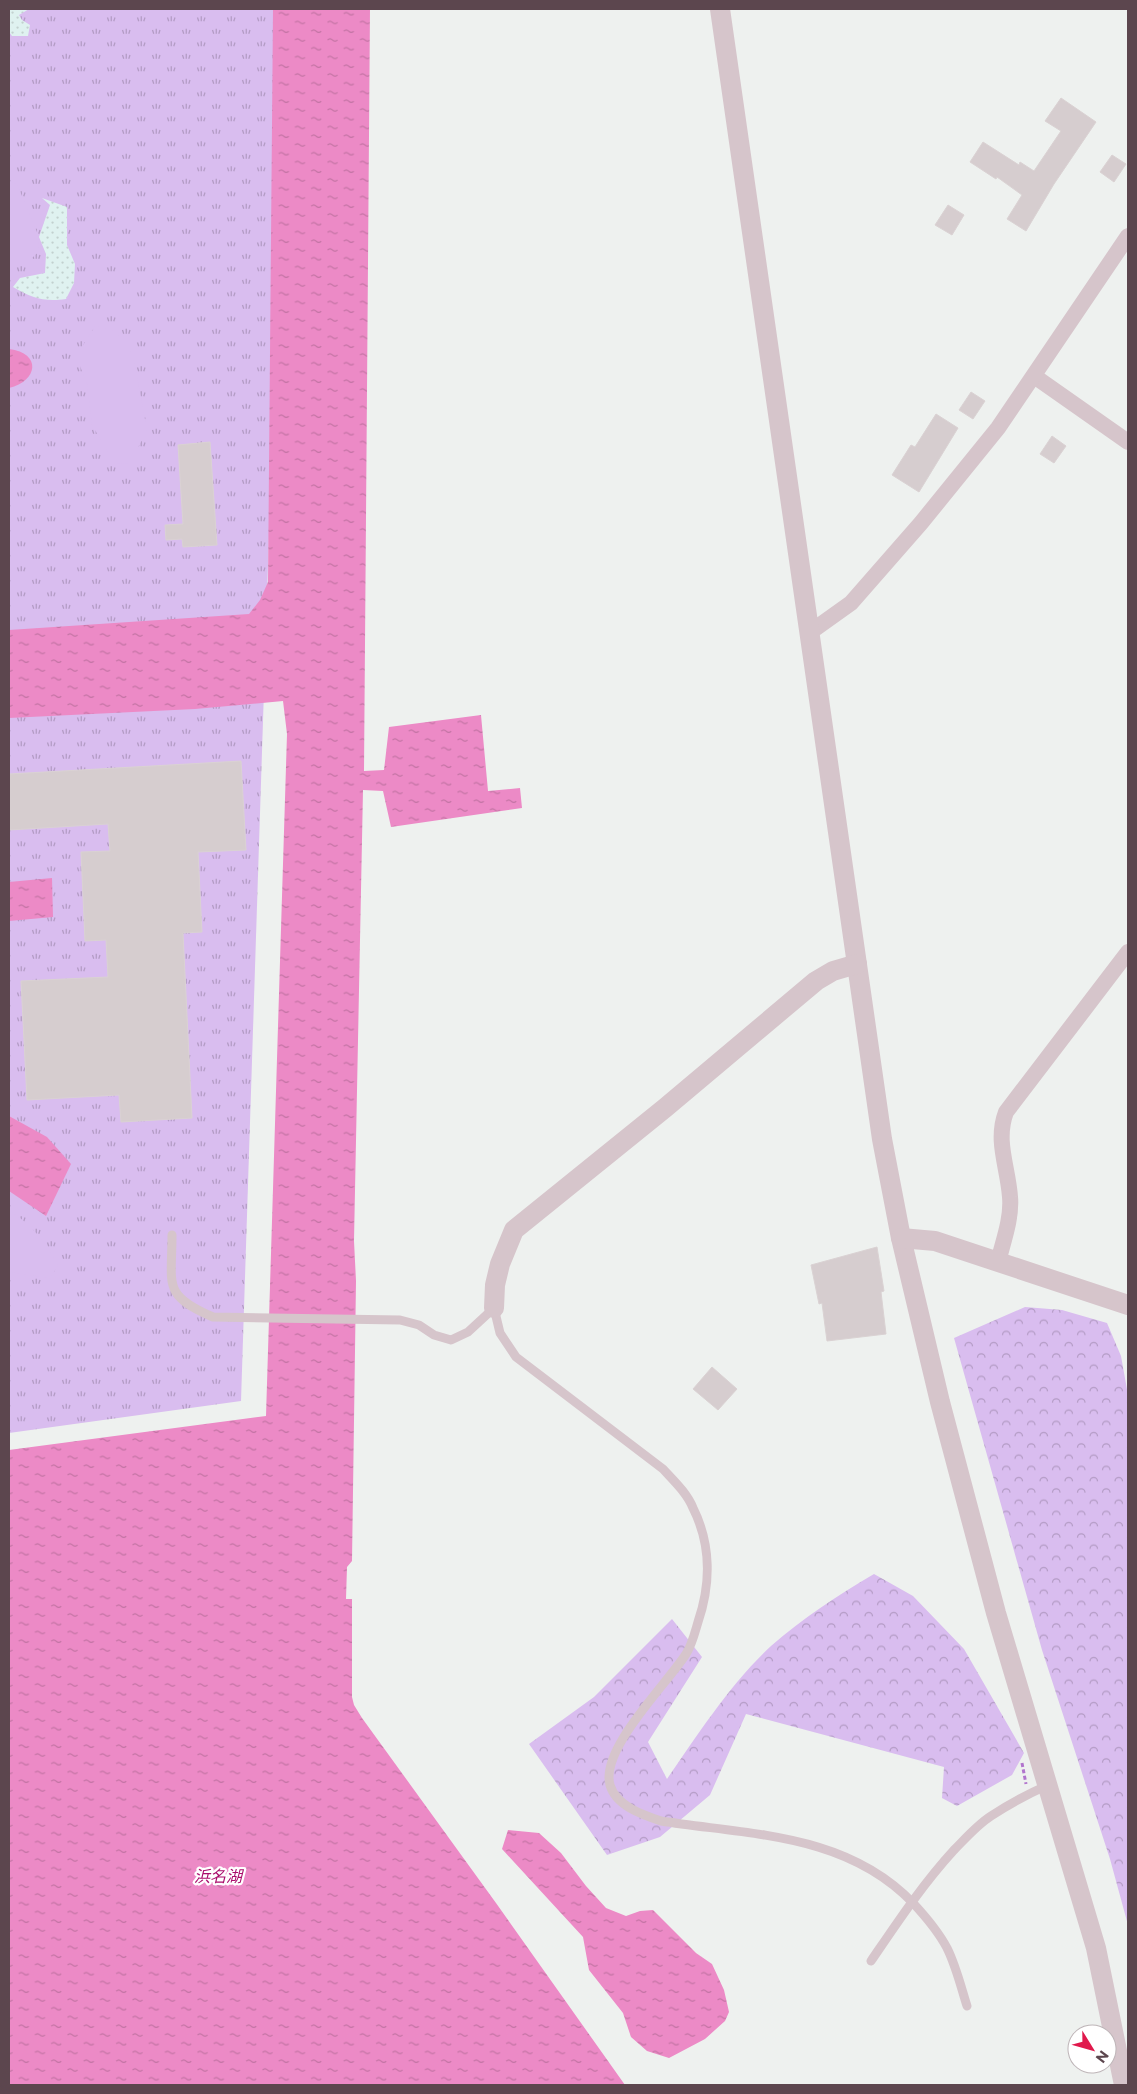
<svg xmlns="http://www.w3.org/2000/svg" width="1137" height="2094" font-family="Montserrat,'Noto Sans JP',sans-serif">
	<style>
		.grass { fill: url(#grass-tufts) }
		.forest { fill: url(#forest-crowns) }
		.sand { fill: url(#sand-dots) }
		.garden { fill: #d9bdef }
		.water { fill: url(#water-ripples) }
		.building { fill: #d6cdcf; stroke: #dad2d3 }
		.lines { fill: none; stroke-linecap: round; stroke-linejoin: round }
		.path { stroke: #b175cd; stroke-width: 3; stroke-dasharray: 4 2.5; stroke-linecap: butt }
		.service { stroke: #d6c5cb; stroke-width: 9 }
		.minor { stroke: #d6c5cb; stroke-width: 16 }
		.tertiary { stroke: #d6c5cb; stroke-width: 20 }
		.labels { text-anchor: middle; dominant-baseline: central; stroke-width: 4.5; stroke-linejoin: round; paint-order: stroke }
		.water-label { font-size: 16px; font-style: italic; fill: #a90c6c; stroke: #fff }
	</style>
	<defs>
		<pattern id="grass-tufts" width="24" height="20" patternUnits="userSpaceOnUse" patternTransform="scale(1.25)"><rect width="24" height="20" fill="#d9bdef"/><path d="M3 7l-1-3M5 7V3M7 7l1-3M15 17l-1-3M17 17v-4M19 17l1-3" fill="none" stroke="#b39bc4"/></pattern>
		<pattern id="forest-crowns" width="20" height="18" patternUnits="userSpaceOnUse" patternTransform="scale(1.25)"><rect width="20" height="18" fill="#d9bdef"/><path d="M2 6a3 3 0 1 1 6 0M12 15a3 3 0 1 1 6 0" fill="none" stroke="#b39bc4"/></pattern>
		<pattern id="sand-dots" width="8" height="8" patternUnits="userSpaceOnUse" patternTransform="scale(1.25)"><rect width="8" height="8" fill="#dff2f0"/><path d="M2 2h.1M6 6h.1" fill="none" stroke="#c2d1cf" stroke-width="1.8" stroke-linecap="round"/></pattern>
		<pattern id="water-ripples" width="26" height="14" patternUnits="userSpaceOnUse" patternTransform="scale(1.25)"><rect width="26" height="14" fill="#ec8ac6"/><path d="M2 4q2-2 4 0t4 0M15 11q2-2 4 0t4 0" fill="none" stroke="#c273a3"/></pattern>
	</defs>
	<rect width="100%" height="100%" fill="#eef1ef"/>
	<path class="grass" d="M9 9H279L269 535 241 1401 9 1433Z"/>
	<g class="forest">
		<path d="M1025 1307 1062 1310 1107 1323 1121 1356 1128 1395V1925L1110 1859 1042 1650 954 1338Z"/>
		<path d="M874 1574 913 1596 964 1649 1024 1753 1012 1775 957 1806 942 1798 944 1767 746 1714 710 1795 660 1837 607 1855 529 1744 594 1697 672 1619 702 1657 648 1742 667 1779C698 1734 731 1683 771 1646 803 1618 838 1595 874 1574Z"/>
	</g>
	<g class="sand">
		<path d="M9 9H29L19 15 22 20 30 25 28 36H12L9 32Z"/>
		<path d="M42 198 67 207V245L75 264 74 283 66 299C44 302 32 298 13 287L20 278 45 273 46 254 39 237 50 205Z"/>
	</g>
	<g class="garden">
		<path d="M9 181 17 184 39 237 38 252 27 263 13 267 9 265Z"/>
		<path d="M95 326 116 332 133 355 147 430 130 463 115 464 92 425 87 384 80 366V350Z"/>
		<path d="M9 1210C31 1224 47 1243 58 1266L50 1278 9 1272Z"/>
	</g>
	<g class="water">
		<path d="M273 9H370L364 771 384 770 389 727 481 715 488 791 520 788 522 808 391 827 383 791 363 790 354 1241 356 1281 352 1561 347 1567 346 1599H352V1697L354 1705 362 1718 496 1903 625 2085H9V1450L266 1416 287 734 283 701 195 709 9 718V630L249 614 260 600 268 582Z"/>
		<path d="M9 349C42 353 38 381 9 388Z"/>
		<path d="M52 878 53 917 9 921V882Z"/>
		<path d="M9 1116 47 1137 71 1164 46 1216 9 1191Z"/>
		<path d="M508 1830 539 1833 561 1853 586 1886 606 1908 626 1916 640 1911 653 1910 696 1953 712 1964 724 1990 729 2012 725 2021 705 2039 669 2058 647 2051 631 2037 623 2013 589 1970 583 1937 502 1849Z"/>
	</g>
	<g class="building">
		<path d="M1061 98 1096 122 1054 184 1026 231 1007 219 1022 195 997 177 996 179 970 162 983 142 1019 165 1020 162 1034 171 1061 131 1045 121Z"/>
		<path d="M1112 155 1126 164 1114 182 1100 172Z"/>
		<path d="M948 205 964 215 952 235 935 225Z"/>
		<path d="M971 392 985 401 973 419 959 410Z"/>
		<path d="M936 414 958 428 919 492 892 475 911 445 915 447Z"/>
		<path d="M1052 436 1066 446 1054 463 1040 454Z"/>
		<path d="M210 442 217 545 183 547 182 539 166 540 165 525 183 524 178 445Z"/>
		<path d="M241 761 246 850 198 852 202 932 183 933 192 1118 121 1122 119 1095 27 1100 21 981 108 977 106 940 85 941 81 852 110 851 108 824 9 830V774Z"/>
		<path d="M877 1247 884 1291 881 1292 886 1334 827 1341 822 1303 819 1304 811 1265Z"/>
		<path d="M712 1367 737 1389 718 1410 693 1389Z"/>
	</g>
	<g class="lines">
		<path class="path" d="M1022 1763 1026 1784"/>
		<g class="service">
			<path d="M172 1235C172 1285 162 1295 213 1317L400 1320 419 1325 434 1335 451 1340 468 1332 494 1308"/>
			<path d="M494 1308 500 1333 516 1357 663 1469C674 1481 687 1493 693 1508 711 1544 711 1584 698 1622 695 1632 692 1645 686 1654 667 1684 600 1749 610 1785 616 1806 643 1815 661 1821 750 1835 846 1833 913 1903 926 1917 938 1931 947 1948 956 1966 961 1987 967 2006"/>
			<path d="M871 1961C897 1923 922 1885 954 1850 965 1839 977 1825 991 1816 1009 1804 1028 1794 1048 1785"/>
		</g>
		<g class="minor">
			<path d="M1034 376 1128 442"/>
			<path d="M809 633 851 603 921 523 998 428 1128 236"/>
			<path d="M998 1262C1003 1242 1012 1218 1010 1197 1008 1167 995 1141 1006 1112L1128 952"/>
		</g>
		<g class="tertiary">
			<path d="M720 9 882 1139 901 1238 940 1402 996 1613 1096 1948 1124 2085"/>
			<path d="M901 1238 935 1241 1128 1305"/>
			<path d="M494 1308 495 1285 500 1264 514 1230 665 1108 816 981 833 971 857 964"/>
		</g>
	</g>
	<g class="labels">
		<g class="water-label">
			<text x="218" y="1876">浜名湖</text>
		</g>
	</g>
	<rect width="1137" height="2094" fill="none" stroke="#5c464e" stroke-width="20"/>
	<g transform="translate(1092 2049) rotate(127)"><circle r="24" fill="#ffffff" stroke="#beb5b8"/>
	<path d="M0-4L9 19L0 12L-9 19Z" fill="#e0194c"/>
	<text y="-8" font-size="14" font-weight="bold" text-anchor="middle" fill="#5c464e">N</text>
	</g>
</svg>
